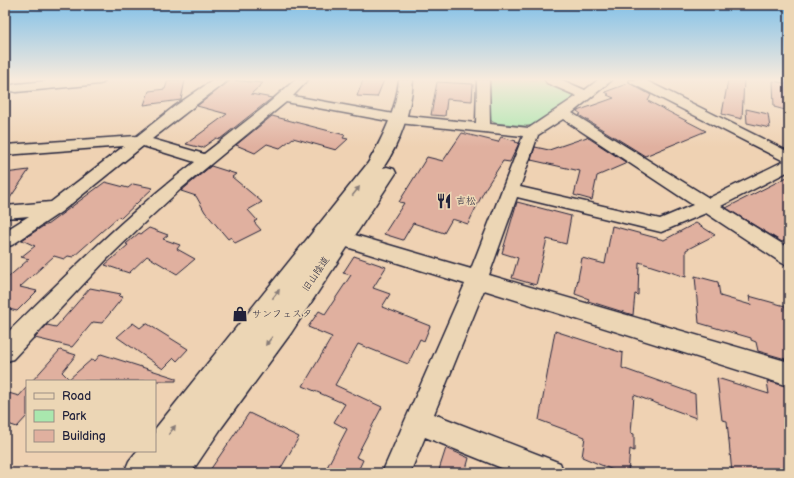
<svg xmlns="http://www.w3.org/2000/svg" width="794" height="478" font-family="'Balsamiq Sans','Klee One',sans-serif">
	<style>
		.green { fill: #a9e7ae; stroke: #668474 }
		.building { fill: #e0b09f; stroke: #22223b }
		.lines { fill: none; stroke-linecap: round; stroke-linejoin: round }
		.minor-casing { stroke: #22223b; stroke-width: 3 }
		.tertiary-casing { stroke: #22223b; stroke-width: 3 }
		.minor { fill: #ecd6b5; fill-rule: evenodd }
		.tertiary { fill: #ecd6b5; fill-rule: evenodd }
		.oneway { fill: #877c78 }
		.labels { text-anchor: middle; dominant-baseline: central; stroke-width: 3.5; stroke-linejoin: round; paint-order: stroke }
		.poi-label { font-size: 10px; fill: #22223b; stroke: #ecd6b5; text-anchor: start }
		.street-label { font-size: 10px; fill: #22223b; stroke: #ecd6b5 }
	</style>
	<rect width="100%" height="100%" fill="#efd2b3"/>
	<filter id="ink" filterUnits="userSpaceOnUse"><feTurbulence type="fractalNoise" baseFrequency=".025" numOctaves="2"/><feDisplacementMap in="SourceGraphic" scale="8" xChannelSelector="R" yChannelSelector="G"/><feConvolveMatrix kernelMatrix="1 2 1 2 8 2 1 2 1" color-interpolation-filters="sRGB"/></filter>
	<g filter="url(#ink)">
		<path class="green" d="M489 80H543L573 93 577 97 535 125 526 126 495 123 490 120Z"/>
		<g class="building">
			<path d="M168 80H185L181 100 144 105 149 91 165 89Z"/>
			<path d="M231 80 263 83 251 94 272 98 220 139 216 138 202 148 186 144 227 114 197 106Z"/>
			<path d="M363 80H384L377 97 357 96Z"/>
			<path d="M728 80H744L742 119 722 114Z"/>
			<path d="M773 81 789 84V111L774 107Z"/>
			<path d="M437 82 473 84 472 101 447 99 445 116 431 115Z"/>
			<path d="M629 83 651 95 648 101 706 131 645 156 579 115 581 114 577 111 614 98 607 95 609 94 605 92Z"/>
			<path d="M746 109 768 114 770 128 747 123Z"/>
			<path d="M272 116 345 135 343 138 348 139 336 150 293 138 280 148 267 144 255 153 236 145Z"/>
			<path d="M462 133 498 142 501 137 516 141 515 142 519 143 510 162 503 161 485 189 468 224 452 219 444 233 413 223 403 240 384 234 404 203 399 202 427 157 443 161Z"/>
			<path d="M587 137 627 163 597 176 592 200 574 195 580 171 531 160 535 147 549 150Z"/>
			<path d="M211 166 236 174 232 177 262 202 248 210 257 220 254 222 261 230 235 243 231 237 228 239 205 212 196 196 181 191Z"/>
			<path d="M29 170 6 204H5V173Z"/>
			<path d="M789 176V238L782 242 726 208Z"/>
			<path d="M105 182 128 188 133 184 153 188 121 218 118 217 73 257 68 256 64 259 54 256 20 287 37 291 17 311 5 308V280L29 259 21 257 35 246 22 240 45 225H47Z"/>
			<path d="M517 202 571 216 566 244 547 239 536 285 512 278 518 258 502 253Z"/>
			<path d="M696 223 715 235 686 250V277L639 262 638 295 635 294 633 315 588 301 589 299 575 294 582 258 605 264 612 226 664 240Z"/>
			<path d="M149 228 168 235 163 239 180 245 177 249 195 259 177 274 147 256 129 273 105 265 128 245 126 244 139 233 141 234Z"/>
			<path d="M354 256 386 267 373 288 390 294 382 307 430 326 424 341 420 339 408 364 358 344 335 385 382 407 356 457 363 460 357 473H324L347 429 334 422 345 404 303 386 332 337 308 327 319 311 325 314 351 275 343 273Z"/>
			<path d="M695 276 718 282 720 296 751 305 749 296 785 306 789 322V360L758 351 756 342 751 340V338L699 323Z"/>
			<path d="M90 288 121 294 119 296 123 297 102 323 93 322 72 347 35 338 47 325 56 327Z"/>
			<path d="M133 323 140 328 146 323 188 349 177 361 174 358 163 369 117 337Z"/>
			<path d="M555 331 623 353 622 368 695 394 696 418 634 395 631 433 634 434V451L630 449 628 473H620L582 457 585 437 539 420Z"/>
			<path d="M60 350 76 355 62 372 69 379 91 360 95 361 101 354 176 378V381H32Z"/>
			<path d="M717 378 769 394 767 381 789 387V473H732L727 421 722 420Z"/>
			<path d="M27 387V416L17 427 5 423V392L19 396Z"/>
			<path d="M249 413 299 437 278 473H208Z"/>
			<path d="M446 448 469 458 465 473H438Z"/>
		</g>
		<g class="lines">
			<g class="minor-casing">
				<g id="minor">
					<path d="M57 80H105L103 83 99 84 16 92 12 91 10 88 12 85 16 84Z"/>
					<path d="M213 80H228L152 139 204 154 263 108 295 80H308L293 96 399 115 476 123 477 80H489L490 124 529 128 577 96 547 83 545 80H562L585 90 598 80H612L572 113 709 198 784 161 631 83 629 80H645L789 152V171L721 206 789 248V265L782 263 706 213 661 232 517 197 489 275 789 362V386L484 290 434 414 560 463 564 473H514L425 437 410 473H382L465 284 334 243 321 237 319 232 321 227 328 225 348 233 471 269 523 136 399 123 286 102 183 187 146 221 107 259 13 359 5 362V335C67 275 126 214 195 162L143 146 61 212 12 245 5 247V231L29 216 5 218V206L51 202 124 146 5 155V145L137 136 175 106ZM563 119 693 205 660 219 520 187 538 135Z"/>
				</g>
			</g>
			<g class="tertiary-casing">
				<path id="tertiary" d="M399 80H413C411 111 400 143 383 168L387 167 394 169 396 173 291 333 222 427 191 473H124L129 461 137 451H155V429L368 163C383 137 396 111 399 80Z"/>
			</g>
			<use href="#minor" class="minor"/>
			<use href="#tertiary" class="tertiary"/>
		</g>
		<defs><path id="oneway-solid" d="M-6-.8H1V-3.2L6.5 0L1 3.2V.8H-6Z"/></defs>
		<g class="oneway">
			<use href="#oneway-solid" transform="translate(356 191) rotate(-52)"/>
			<use href="#oneway-solid" transform="translate(276 294) rotate(-53)"/>
			<use href="#oneway-solid" transform="translate(269 341) rotate(128)"/>
			<use href="#oneway-solid" transform="translate(172 430) rotate(-53)"/>
		</g>
	</g>
	<linearGradient id="sky" x2="0" y2="1"><stop stop-color="#81c0e8"/><stop offset="0.54" stop-color="#f8ebdd"/><stop offset="1" stop-color="#f8ebdd" stop-opacity="0"/></linearGradient>
	<rect width="794" height="147" fill="url(#sky)"/>
	<defs>
		<g id="restaurant-bare" transform="scale(1.2)"><path d="M-5-6h1v4h1v-4h1v4h1v-4h1v5L-1.5 .5V6h-2V.5L-5-1ZM5-6V6H3V1.5H1.5Q1.5-4 5-6Z" fill="#22223b" stroke="#ecd6b5" stroke-width="2.5" paint-order="stroke"/></g>
		<g id="shop-bare" transform="scale(1.2)"><path d="M-5-2.5h2.3a2.7 3.5 0 0 1 5.4 0H5L5.5 6h-11ZM-1.5-2.5h3a1.5 2.3 0 0 0-3 0Z" fill="#22223b" stroke="#ecd6b5" stroke-width="2.5" paint-order="stroke"/></g>
	</defs>
	<g fill-rule="evenodd">
		<use href="#restaurant-bare" x="444" y="201"/>
		<use href="#shop-bare" x="240" y="314"/>
	</g>
	<g class="labels">
		<g class="poi-label">
			<text x="456" y="201">吉松</text>
			<text x="252" y="314">サンフェスタ</text>
		</g>
		<g class="street-label">
			<text transform="translate(316 274) rotate(-56)">旧山陰道</text>
		</g>
	</g>
	<rect width="794" height="478" fill="none" stroke="#ecd6b5" stroke-width="20"/>
	<rect x="10" y="10" width="774" height="458" fill="none" stroke="#22223b" stroke-width="1.5" filter="url(#ink)"/>
	<rect x="26" y="380" width="130" height="72" fill="#ecd6b5" stroke="#9b8e84"/>
	<rect x="34" y="393" width="20" height="6" fill="#ecd6b5" stroke="#9b8e84"/>
	<text x="62" y="400" font-size="12" fill="#22223b">Road</text>
	<rect x="34" y="410" width="20" height="12" fill="#a9e7ae" stroke="#9b8e84"/>
	<text x="62" y="420" font-size="12" fill="#22223b">Park</text>
	<rect x="34" y="430" width="20" height="12" fill="#e0b09f" stroke="#9b8e84"/>
	<text x="62" y="440" font-size="12" fill="#22223b">Building</text>
</svg>
